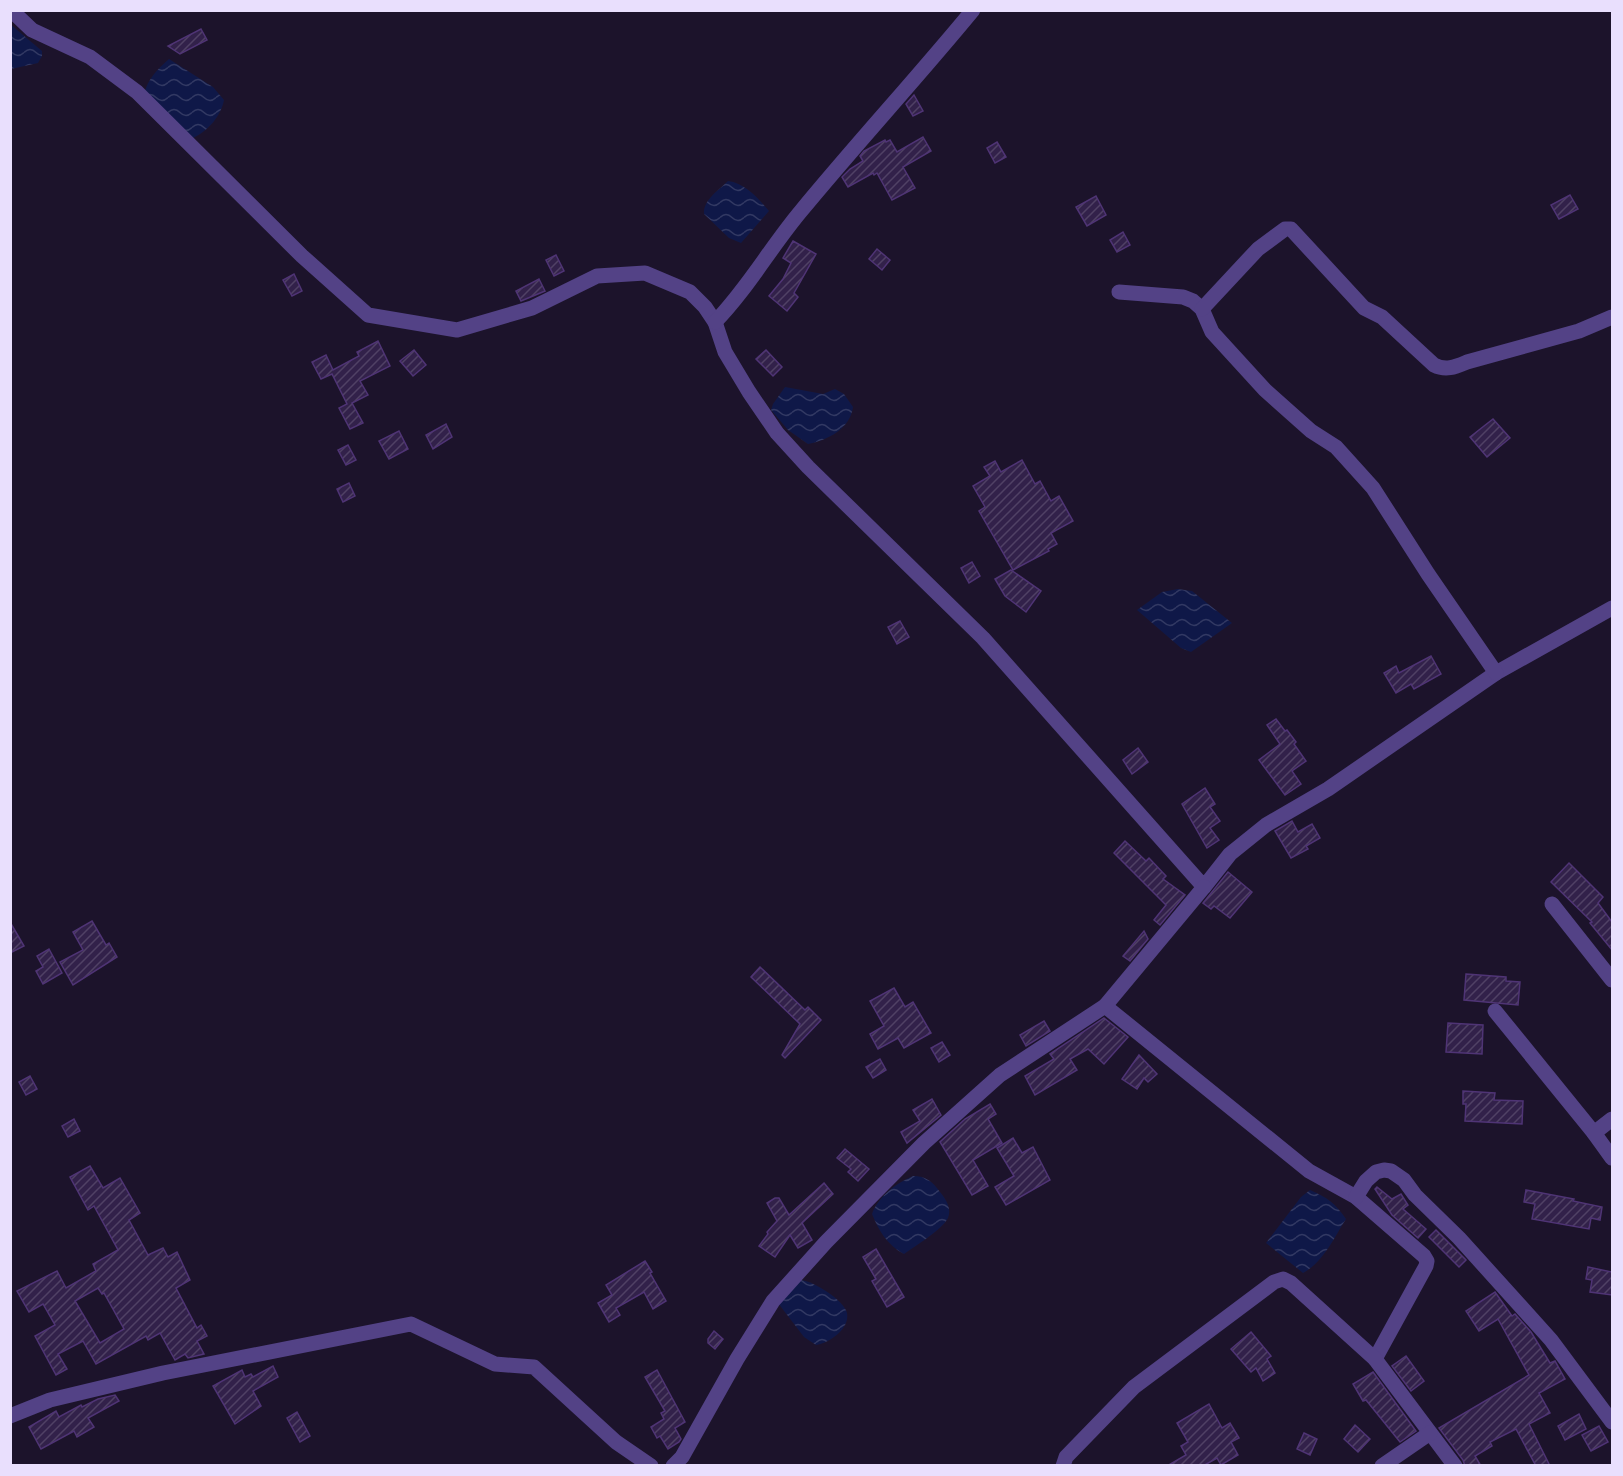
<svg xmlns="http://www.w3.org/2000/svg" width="1623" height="1476" font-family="Helvetica,sans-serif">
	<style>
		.water { fill: url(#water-waves) }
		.building { fill: url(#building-hatch); stroke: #4f3475; stroke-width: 1.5; fill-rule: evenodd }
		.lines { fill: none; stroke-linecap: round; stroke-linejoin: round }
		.minor { stroke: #534286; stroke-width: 15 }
	</style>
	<defs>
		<pattern id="water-waves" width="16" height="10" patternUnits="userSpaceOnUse" patternTransform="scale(1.5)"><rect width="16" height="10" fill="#0f1848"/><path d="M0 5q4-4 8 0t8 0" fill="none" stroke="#323963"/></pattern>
		<pattern id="building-hatch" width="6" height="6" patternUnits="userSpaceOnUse" patternTransform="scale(1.5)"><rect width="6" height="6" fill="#32214a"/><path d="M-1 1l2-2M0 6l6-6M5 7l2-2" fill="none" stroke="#504165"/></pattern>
	</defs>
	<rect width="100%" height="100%" fill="#1c132b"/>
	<g class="water">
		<path d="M10 24 42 51V56L38 63 11 69Z"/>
		<path d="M169 59 213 87 224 100C221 116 208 131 193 138L144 95C147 79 158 69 169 59Z"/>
		<path d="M728 181C745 183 758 198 769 211L741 243 729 238 704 214C703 200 718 191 728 181Z"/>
		<path d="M785 387 823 394 835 389 844 394 853 407C850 429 828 440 808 444L788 430 771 410 773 404Z"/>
		<path d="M1178 589 1192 591 1232 623 1191 652 1181 648 1137 610 1162 592Z"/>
		<path d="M913 1176C926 1176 933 1182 940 1192 946 1199 952 1209 948 1218 942 1230 915 1246 904 1254 887 1245 879 1231 872 1214 878 1197 896 1183 913 1176Z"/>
		<path d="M1310 1190C1327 1197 1336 1204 1346 1219 1335 1236 1323 1263 1303 1273L1266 1243 1301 1197Z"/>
		<path d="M801 1280C813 1281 844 1300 847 1313 850 1329 829 1343 816 1345L804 1337 778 1303Z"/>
	</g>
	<g class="building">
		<path d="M201 29 207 40 180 54 168 46Z"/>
		<path d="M914 95 923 111 913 116 906 104Z"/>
		<path d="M923 137 931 151 903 167 915 188 892 200 877 173 874 175 873 173 848 187 842 177 850 169 863 161 860 156 864 151 885 140 886 142 890 140 897 152Z"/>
		<path d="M997 142 1006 157 995 163 987 148Z"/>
		<path d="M1570 195 1578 209 1559 219 1551 205Z"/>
		<path d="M1096 196 1106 215 1087 226 1076 207Z"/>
		<path d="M1123 232 1130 245 1117 252 1110 240Z"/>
		<path d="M793 241 816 254 794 293 798 297 787 311 769 296 783 279 791 263 783 258Z"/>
		<path d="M877 249 890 260 882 270 869 259Z"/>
		<path d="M556 255 564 271 554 276 546 260Z"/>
		<path d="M294 274 302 291 292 296 283 280Z"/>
		<path d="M539 279 545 291 521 301 516 291Z"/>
		<path d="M378 341 390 366 360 381 368 395 352 403 363 423 350 429 339 408 347 404 332 374 321 379 312 362 326 355 333 370 359 356 357 352Z"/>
		<path d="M414 350 426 365 413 376 400 361Z"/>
		<path d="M766 350 782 367 773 376 756 359Z"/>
		<path d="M1493 419 1510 438 1487 457 1470 437Z"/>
		<path d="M446 424 452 437 433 449 426 435Z"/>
		<path d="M399 431 408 449 389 459 379 441Z"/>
		<path d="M348 445 356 460 346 465 338 450Z"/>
		<path d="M1022 460 1035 484 1040 481 1051 501 1059 496 1073 521 1051 533 1057 544 1048 549 1049 551 1013 570 979 511 985 507 973 486 990 476 984 467 995 461 1001 472Z"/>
		<path d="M349 483 355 496 343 502 337 489Z"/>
		<path d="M972 562 980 576 969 583 961 568Z"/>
		<path d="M1011 570 1041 591 1026 612 1005 596 995 579Z"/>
		<path d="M900 621 909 637 897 644 888 627Z"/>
		<path d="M1431 656 1441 674 1414 689 1411 684 1396 693 1384 673 1396 666 1399 673Z"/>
		<path d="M1276 719 1285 731 1287 730 1296 742 1294 744 1306 761 1292 771 1301 784 1285 795 1259 760 1280 744 1267 725Z"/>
		<path d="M1138 748 1148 762 1132 774 1123 760Z"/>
		<path d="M1205 788 1215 804 1210 807 1220 821 1210 828 1219 840 1207 848 1182 804Z"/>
		<path d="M1292 821 1298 832 1312 824 1320 838 1306 846 1308 849 1291 858 1275 831Z"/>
		<path d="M1125 841 1146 861 1149 858 1166 876 1163 879 1185 895 1160 925 1154 920 1166 905 1114 853Z"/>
		<path d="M1569 863 1603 897 1598 903 1612 922V950L1590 923 1592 922 1551 882Z"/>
		<path d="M1228 872 1252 892 1230 918 1214 906 1211 909 1203 903Z"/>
		<path d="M92 921 106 945 109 943 117 957 73 985 60 962 83 950 73 932Z"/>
		<path d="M10 922 24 946 10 953Z"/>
		<path d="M1144 931 1148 939 1130 961 1123 956Z"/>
		<path d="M49 949 62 973 43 984 36 971 43 967 37 956Z"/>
		<path d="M760 967 805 1010 808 1007 821 1020 785 1058 782 1055 800 1024 751 977Z"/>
		<path d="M1466 974 1506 977V981L1520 982 1518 1005 1464 1000Z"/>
		<path d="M894 988 905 1007 913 1002 931 1033 904 1048 898 1038 878 1049 870 1034 884 1026 870 1001Z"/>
		<path d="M1104 1018 1128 1037 1104 1064 1088 1049 1070 1059 1077 1070 1035 1095 1025 1076 1054 1059 1050 1054Z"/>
		<path d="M1044 1021 1050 1031 1026 1046 1020 1035Z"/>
		<path d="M1448 1023 1483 1025 1482 1054 1446 1052Z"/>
		<path d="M942 1042 950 1055 939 1062 931 1048Z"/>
		<path d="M1139 1055 1157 1074 1148 1082 1144 1078 1137 1089 1122 1079Z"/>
		<path d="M880 1059 886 1070 873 1078 866 1067Z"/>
		<path d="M30 1076 37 1089 26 1095 19 1082Z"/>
		<path d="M1463 1091 1495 1093 1494 1100 1523 1101 1522 1124 1465 1121 1466 1104H1463Z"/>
		<path d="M932 1099 941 1115 907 1143 901 1132 920 1121 913 1110Z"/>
		<path d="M990 1104 996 1114 988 1119 1002 1143 973 1160 988 1186 972 1195 940 1142 965 1119Z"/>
		<path d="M74 1119 80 1131 68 1137 62 1126Z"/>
		<path d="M1013 1138 1022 1153 1033 1147 1050 1180 1006 1205 995 1187 1014 1176 997 1148Z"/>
		<path d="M845 1149 869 1169 858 1181 848 1172 851 1169 837 1158Z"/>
		<path d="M90 1166 103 1188 120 1178 140 1213 129 1220 148 1255 163 1248 168 1257 177 1252 190 1280 176 1288 197 1328 201 1325 207 1336 197 1341 204 1354 188 1358 185 1354 175 1360 160 1333 148 1340 146 1336 96 1364 83 1341 58 1354 67 1369 56 1375 35 1336 55 1325 43 1304 29 1312 17 1291 57 1271 66 1288 96 1271 93 1264 118 1250 94 1206 88 1210 70 1177ZM98 1288 102 1294 104 1293 124 1329 100 1343 75 1301Z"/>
		<path d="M824 1183 833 1194 802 1223 812 1240 798 1248 790 1235 775 1257 759 1246 768 1234 767 1232 777 1221 767 1203 775 1198H779L789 1215Z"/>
		<path d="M1377 1187 1392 1199 1401 1194 1408 1205 1403 1209 1426 1229 1418 1238 1392 1215 1375 1189Z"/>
		<path d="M1526 1190 1574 1199 1573 1201 1602 1207 1600 1220 1591 1218 1589 1229 1532 1219 1535 1204 1524 1202Z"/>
		<path d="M1436 1230 1466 1260 1459 1267 1429 1237Z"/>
		<path d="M876 1249 904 1297 887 1307 872 1281 876 1279 863 1257Z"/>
		<path d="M645 1261 652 1272 650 1273 666 1301 653 1309 644 1292 616 1308 620 1315 609 1322 598 1303 612 1295 606 1285Z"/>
		<path d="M1588 1267 1612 1272V1295L1590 1292 1592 1280 1586 1279Z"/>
		<path d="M1495 1292 1512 1316 1515 1314 1531 1332 1550 1363 1555 1361 1565 1379 1539 1393 1550 1413 1529 1424 1550 1466H1536L1516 1429 1490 1442 1492 1446 1475 1456 1481 1466H1465L1463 1460 1439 1428 1529 1375 1498 1319 1479 1331 1466 1311Z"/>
		<path d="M714 1331 723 1339 715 1349 708 1343V1339Z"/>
		<path d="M1251 1332 1271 1356 1267 1359 1275 1373 1263 1381 1256 1368 1251 1372 1231 1349Z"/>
		<path d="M1406 1356 1424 1381 1411 1391 1392 1366Z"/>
		<path d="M273 1366 278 1377 253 1391 261 1406 235 1424 213 1386 242 1370 245 1377 251 1374 253 1377Z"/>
		<path d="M657 1370 685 1422 675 1428 681 1439 679 1442 668 1449 660 1436 657 1438 651 1427 664 1419 661 1413 665 1411 645 1377Z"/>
		<path d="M1373 1372 1416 1431 1400 1442 1366 1400 1363 1401 1353 1384Z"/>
		<path d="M115 1395 119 1401 88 1418 94 1427 77 1437 74 1431 41 1449 29 1427 56 1411 59 1417 81 1405 82 1407 98 1399Z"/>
		<path d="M1209 1404 1222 1428 1230 1423 1239 1438 1231 1442 1238 1455 1221 1465 1217 1458 1203 1466H1167L1186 1455 1181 1446 1188 1442 1177 1423Z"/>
		<path d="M297 1412 310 1436 300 1442 287 1418Z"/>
		<path d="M1579 1414 1586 1429 1565 1440 1558 1426Z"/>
		<path d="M1355 1425 1370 1439 1358 1452 1344 1439Z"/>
		<path d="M1599 1426 1608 1442 1591 1451 1582 1435Z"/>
		<path d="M1304 1433 1317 1439 1310 1455 1297 1449Z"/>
	</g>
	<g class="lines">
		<g class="minor">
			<path d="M11 10 32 30 90 57 137 92 302 256 368 315 457 330 532 308 597 276 645 273 690 292 705 307 715 322 725 352 749 392 777 433 808 467 983 638 1204 887 1230 854 1266 825 1328 789 1496 673 1612 608"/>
			<path d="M1119 292 1183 297 1193 301 1202 309 1212 332 1265 390 1311 431 1336 447 1373 488 1428 574 1496 673"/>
			<path d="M1202 309 1258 249 1285 229H1291L1364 308 1382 317 1434 365C1446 371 1455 367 1467 362L1579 331 1612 317"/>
			<path d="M715 322C748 288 770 248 801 211 857 143 917 78 973 10"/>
			<path d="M1552 904 1612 980"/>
			<path d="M1105 1006 1309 1171 1356 1197 1424 1256 1427 1261 1426 1266 1375 1359"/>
			<path d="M1495 1011 1594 1133"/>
			<path d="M1612 1119 1594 1133 1612 1158"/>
			<path d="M1356 1197 1366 1181 1376 1172 1384 1170 1391 1171 1404 1180 1415 1195 1459 1238 1551 1340 1612 1422"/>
			<path d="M10 1416 50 1400 163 1373 411 1324 495 1364 534 1367 616 1442 651 1466"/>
			<path d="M673 1466 682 1457 737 1359 773 1301 826 1242 924 1143 1000 1075 1105 1006 1204 887"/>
			<path d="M1063 1466 1066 1457 1134 1387 1274 1282 1283 1279 1291 1283 1375 1359 1455 1466"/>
			<path d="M1382 1466 1430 1433"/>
		</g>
	</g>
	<rect width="1623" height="1476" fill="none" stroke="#e9dffd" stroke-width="24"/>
</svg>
